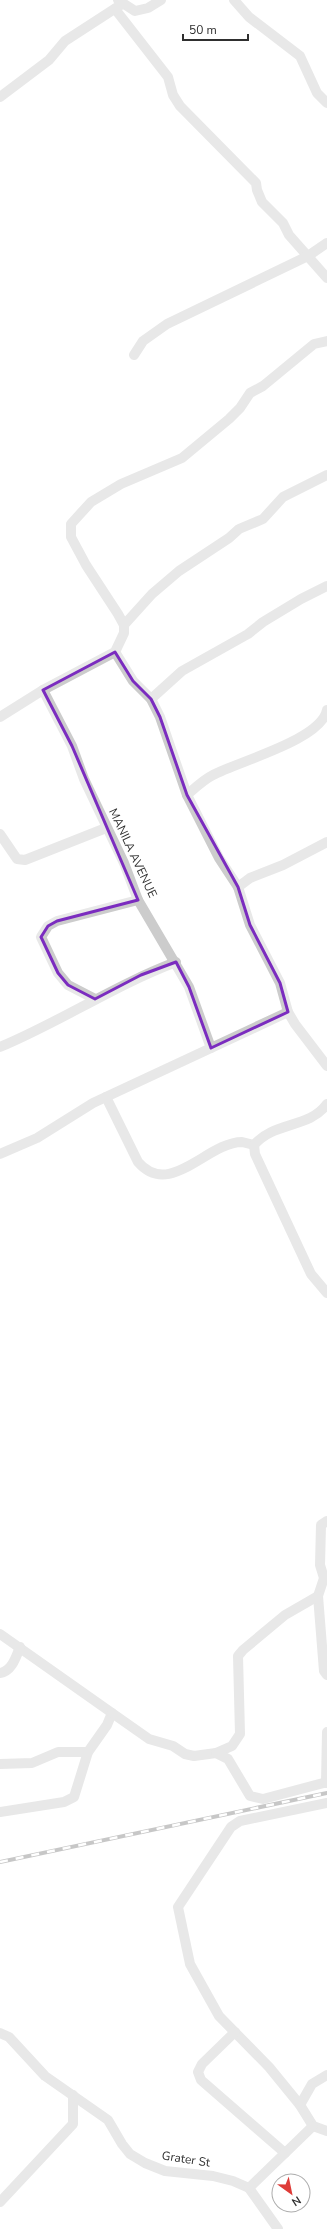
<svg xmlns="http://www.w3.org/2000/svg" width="327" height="2229" font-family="'Nunito Sans',sans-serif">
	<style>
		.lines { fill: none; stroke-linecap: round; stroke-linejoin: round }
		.street { stroke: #ccc; stroke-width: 10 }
		.rail-casing { stroke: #848484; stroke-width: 4 }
		.rail { stroke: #fff; stroke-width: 2.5; stroke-dasharray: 8; stroke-linecap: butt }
		.marked { fill: none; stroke: #7b2cbf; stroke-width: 3; stroke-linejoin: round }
		.labels { text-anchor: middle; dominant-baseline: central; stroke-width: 4; stroke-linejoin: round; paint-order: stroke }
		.street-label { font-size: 12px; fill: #2f2f2f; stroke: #fff }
	</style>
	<rect width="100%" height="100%" fill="#fff"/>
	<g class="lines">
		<g class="street">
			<path d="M118 0 135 11 148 8 161 0"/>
			<path d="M234 0 249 17 300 56 317 93 327 103"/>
			<path d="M115 9 168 77 173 95 180 106 256 183 257 190 262 202 283 223 289 235 327 278"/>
			<path d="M0 97 49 60 65 41 122 4"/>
			<path d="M134 355 143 341 167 324 308 256 327 243"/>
			<path d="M124 625 152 594 179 571 229 538 239 529 263 519 283 497 327 475"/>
			<path d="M115 652 133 681 151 699 160 717 187 795 219 858 238 887 250 925 280 983 288 1012 295 1024 327 1066"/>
			<path d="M43 690 72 746 84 779 124 863 138 900 189 987 211 1048"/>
			<path d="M151 699 182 671 248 634 263 622 301 599 327 586"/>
			<path d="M0 717 43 690 115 652 124 633V625L118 614 86 565 71 537V524L91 502 121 484 182 458 229 419 240 408 250 393 263 386 314 344 327 341"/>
			<path d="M187 795C195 788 203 780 213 775 239 761 321 740 327 710"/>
			<path d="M0 834 17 859 25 860 106 828"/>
			<path d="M238 887 250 878 283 865 327 842"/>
			<path d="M95 999 68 985 58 973 41 937 48 926 57 921 138 900"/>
			<path d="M0 1047C60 1022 115 985 176 962"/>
			<path d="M106 1097 138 1162C170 1199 207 1142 242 1142 246 1143 250 1144 254 1145"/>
			<path d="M327 1104C309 1129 274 1121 254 1145L255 1154 311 1274 327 1293"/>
			<path d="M0 1154 37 1138 93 1103 288 1012"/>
			<path d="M327 1521 321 1525 320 1565 324 1578 318 1596 324 1671 327 1675"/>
			<path d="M0 1634 112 1713 107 1725 88 1752 74 1797 64 1802 0 1812"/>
			<path d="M0 1673C12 1671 16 1657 20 1647"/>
			<path d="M112 1713 149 1739 173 1746 185 1754 194 1756 216 1753 232 1746 240 1734 238 1656 243 1650 285 1615 318 1596"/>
			<path d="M216 1753 228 1759 250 1796 263 1799 327 1782"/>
			<path d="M0 1764 32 1763 58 1752H88"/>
			<path d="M326 1783 327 1732"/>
			<path d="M327 1803 240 1821 231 1827 178 1907 190 1964 219 2016 269 2067 300 2105 313 2126 327 2131"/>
			<path d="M235 2032 202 2064 198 2072 201 2080 285 2153"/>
			<path d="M0 2033 9 2037 45 2076 108 2120 122 2144 130 2154 145 2163 165 2171 213 2176 233 2181 249 2188 278 2229"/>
			<path d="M300 2105 312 2084 327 2075"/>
			<path d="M249 2188 313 2126"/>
			<path d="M0 2202 73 2124V2095"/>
		</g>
		<g class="rail-casing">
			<path id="rail" d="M0 1862 327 1793"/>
		</g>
		<use href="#rail" class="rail"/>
	</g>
	<path d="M0 0H327V2229H0ZM115 652 133 681 151 699 160 717 187 795 238 887 250 925 280 983 288 1012 211 1048 189 987 176 962 141 975 95 999 68 985 58 973 41 937 48 926 57 921 138 900 72 746 43 690Z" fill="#fff" fill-opacity=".55" fill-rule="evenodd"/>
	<path class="marked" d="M115 652 133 681 151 699 160 717 187 795 238 887 250 925 280 983 288 1012 211 1048 189 987 176 962 141 975 95 999 68 985 58 973 41 937 48 926 57 921 138 900 72 746 43 690Z"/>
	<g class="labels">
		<g class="street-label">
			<text transform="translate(133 853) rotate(65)">MANILA AVENUE</text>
			<text transform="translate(186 2159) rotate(9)">Grater St</text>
		</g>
	</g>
	<g transform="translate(291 2193) rotate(147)"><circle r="19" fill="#ffffff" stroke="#acacac"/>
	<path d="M0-3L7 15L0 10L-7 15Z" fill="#de3c38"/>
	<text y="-6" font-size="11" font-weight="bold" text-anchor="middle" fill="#2f2f2f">N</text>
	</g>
	<path d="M183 34v6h65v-6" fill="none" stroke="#2f2f2f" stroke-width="2"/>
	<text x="189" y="34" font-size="12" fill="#2f2f2f" stroke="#ffffff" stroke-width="3" paint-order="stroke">50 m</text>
</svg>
